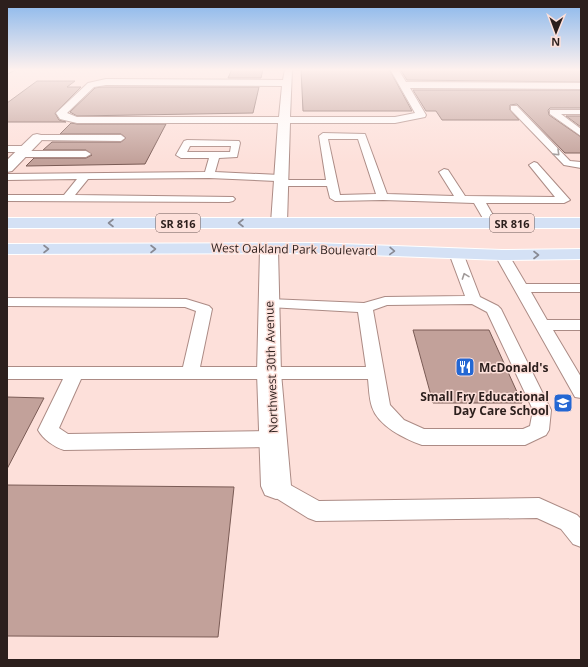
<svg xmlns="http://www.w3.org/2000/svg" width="588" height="667" font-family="'Open Sans',sans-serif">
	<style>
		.building { fill: #c2a19a; stroke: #7a5b55 }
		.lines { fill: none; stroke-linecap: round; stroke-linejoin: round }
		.lane-casing { stroke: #ac8b85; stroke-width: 2 }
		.street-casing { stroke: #ac8b85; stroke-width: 2 }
		.primary-casing { stroke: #fff; stroke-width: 2 }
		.lane { fill: #fff; fill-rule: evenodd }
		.street { fill: #fff; fill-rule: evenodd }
		.primary { fill: #d4e1f5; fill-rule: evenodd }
		.oneway { stroke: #a09a99 }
		.oneway2 { stroke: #888a94 }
		.labels { text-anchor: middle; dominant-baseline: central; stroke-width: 3; stroke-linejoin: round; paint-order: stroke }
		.shield { fill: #fde0da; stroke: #6b5956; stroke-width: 1 }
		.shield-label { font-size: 11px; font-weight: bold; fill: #2c1f1d }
		.street-label { font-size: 12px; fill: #2c1f1d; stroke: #fde0da }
		.poi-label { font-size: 12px; font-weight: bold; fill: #2c1f1d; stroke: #fde0da; text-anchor: start }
	</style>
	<rect width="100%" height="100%" fill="#fde0da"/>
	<g class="building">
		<path d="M232 69H263L261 78H228Z"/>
		<path d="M301 69H389L412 111H303Z"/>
		<path d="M400 69H581V82L407 80Z"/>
		<path d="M37 81H75L67 87H81L55 113 59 120 66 122H7V103Z"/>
		<path d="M101 87H259L253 113 77 116 70 112 95 88Z"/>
		<path d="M413 90H581V108H550L548 110 549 115 581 137V153H565L517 104 510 105V110L519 120H442L436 111H426Z"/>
		<path d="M566 116H581V127Z"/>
		<path d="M71 123 77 124H166L145 164 26 166 34 158H86L92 155 86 150H43L52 142H121L126 138 121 134H60Z"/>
		<path d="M413 330H489L522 403H433Z"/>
		<path d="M7 397 44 398 7 469Z"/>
		<path d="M7 485 234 487 218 637 7 636Z"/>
	</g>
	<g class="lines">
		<g class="lane-casing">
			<g id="lane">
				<path d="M9 69H16L7 74Z"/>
				<path d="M511 106H517L570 161 581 162V168L564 165 511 110Z"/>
				<path d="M550 110H581V114H561L581 129V136L550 114Z"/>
				<path d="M323 133 365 134 387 194 454 196 439 172 444 169 448 170 465 196 555 197 529 165 534 162 537 163 570 200 564 203H486L498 224 492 228 488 227 474 203 383 200 335 201 330 198 327 186H280L276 185 275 183 276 181 209 178 88 179 75 195 233 197 235 199 233 201 229 202 7 201 8 195H64L77 179 7 180V174L205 172 209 158H181L176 155 184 141 187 140 239 141 240 143 237 157 219 158 215 172 280 175 284 176V180H326L319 136ZM328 139H358L376 194 340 195ZM190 146H231L230 152H187Z"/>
				<path d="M37 135H121L125 138 121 141 34 140 33 138Z"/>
				<path d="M7 146H26L31 149 28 151H86L91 154 86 157H21L16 154 19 152H7Z"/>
				<path d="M456 249 463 253 480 297 498 306 501 309 551 410 549 430 546 435 525 445H422C405 439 378 426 372 407 369 398 369 388 368 379H81L59 428 68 434 273 431 280 433 283 439 280 445 273 447 64 450C54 447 43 439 38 430L63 379H7V367H183L196 311 185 307 7 306V298L186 299 209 306 212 309 200 367H366L358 312 269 307 264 306 262 303 264 300 269 299 364 303 385 297 465 296 449 253ZM472 304 487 312 533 410 530 426 523 429H424L404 420 390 405 373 310 387 305Z"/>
				<path d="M502 251 507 252 526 284H581V292H531L547 320H581V330H553L581 377V398L575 397 495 255Z"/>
				<path d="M276 477 319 501 539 498 577 515 581 519V547L573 544 561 529 537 518 316 521 308 518 268 493 265 486 268 479Z"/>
			</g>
		</g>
		<g class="street-casing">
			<g id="street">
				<path d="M285 69 292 70 290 117H395L415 113 390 69H398L406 82 581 83V89L410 88 426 115 425 117 395 123H290L287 223 285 226 279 228 273 226 271 223 278 123H77L60 119 56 113 88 83 106 79 283 80ZM106 85 282 86 279 117H77L67 113 94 87Z"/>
				<path d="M37 134 41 135 43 138 41 141 12 171 7 172V160L33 135Z"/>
				<path d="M269 244 275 245 278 249 281 373 291 486 287 495 276 499 265 495 261 486 257 373 260 249 263 245Z"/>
			</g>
		</g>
		<g class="primary-casing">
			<g id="primary">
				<rect x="7" y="218" width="574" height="10"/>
				<path d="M314 243 502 250 581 249V259L502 260 314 253 7 254V244Z"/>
			</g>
		</g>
		<use href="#lane" class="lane"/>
		<use href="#street" class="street"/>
		<use href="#primary" class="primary"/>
	</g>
	<defs><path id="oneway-chevron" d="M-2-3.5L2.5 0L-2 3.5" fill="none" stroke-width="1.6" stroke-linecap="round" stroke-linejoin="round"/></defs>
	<g class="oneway">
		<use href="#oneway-chevron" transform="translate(557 153) rotate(44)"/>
		<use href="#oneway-chevron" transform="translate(465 276) rotate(-110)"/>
	</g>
	<g class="oneway2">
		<use href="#oneway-chevron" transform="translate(111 223) rotate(-180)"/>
		<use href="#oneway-chevron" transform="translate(241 223) rotate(-180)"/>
		<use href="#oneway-chevron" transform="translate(46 249)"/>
		<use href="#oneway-chevron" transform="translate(153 249)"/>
		<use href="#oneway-chevron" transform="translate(392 251) rotate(2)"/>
		<use href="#oneway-chevron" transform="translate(536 255)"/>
	</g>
	<linearGradient id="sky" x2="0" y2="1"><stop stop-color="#89b7ec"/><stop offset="0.43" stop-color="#fef1ee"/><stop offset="1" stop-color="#fef1ee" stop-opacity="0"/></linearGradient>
	<rect width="588" height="162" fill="url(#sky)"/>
	<defs>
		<g id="restaurant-square" transform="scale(1)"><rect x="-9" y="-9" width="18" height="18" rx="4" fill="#2467d3" stroke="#fde0da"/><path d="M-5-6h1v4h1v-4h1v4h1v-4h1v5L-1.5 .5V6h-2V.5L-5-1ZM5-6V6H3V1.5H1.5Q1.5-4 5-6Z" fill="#fff"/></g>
		<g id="school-square" transform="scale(1)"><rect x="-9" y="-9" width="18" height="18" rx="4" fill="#2467d3" stroke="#fde0da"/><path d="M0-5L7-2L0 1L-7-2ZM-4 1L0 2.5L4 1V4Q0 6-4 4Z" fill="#fff"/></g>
	</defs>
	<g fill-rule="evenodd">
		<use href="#restaurant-square" x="465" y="367"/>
		<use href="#school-square" x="563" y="403"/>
	</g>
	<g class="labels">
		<g class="shield">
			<rect x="156" y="214" width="44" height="18" rx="3"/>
			<rect x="490" y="214" width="44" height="18" rx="3"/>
		</g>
		<g class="shield-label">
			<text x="178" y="223">SR 816</text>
			<text x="512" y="223">SR 816</text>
		</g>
		<g class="street-label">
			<text transform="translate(294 249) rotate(1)">West Oakland Park Boulevard</text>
			<text transform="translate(271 367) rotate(-92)">Northwest 30th Avenue</text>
		</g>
		<g class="poi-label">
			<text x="479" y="367">McDonald's</text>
			<text x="549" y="396" text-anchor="end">Small Fry Educational<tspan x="549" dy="14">Day Care School</tspan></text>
		</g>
	</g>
	<rect width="588" height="667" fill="none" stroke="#2c1f1d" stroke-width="16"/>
	<g transform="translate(556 32) rotate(181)" stroke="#fde0da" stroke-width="3" paint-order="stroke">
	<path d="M0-3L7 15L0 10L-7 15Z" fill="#2c1f1d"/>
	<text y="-6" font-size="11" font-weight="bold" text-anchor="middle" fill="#2c1f1d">N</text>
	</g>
</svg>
